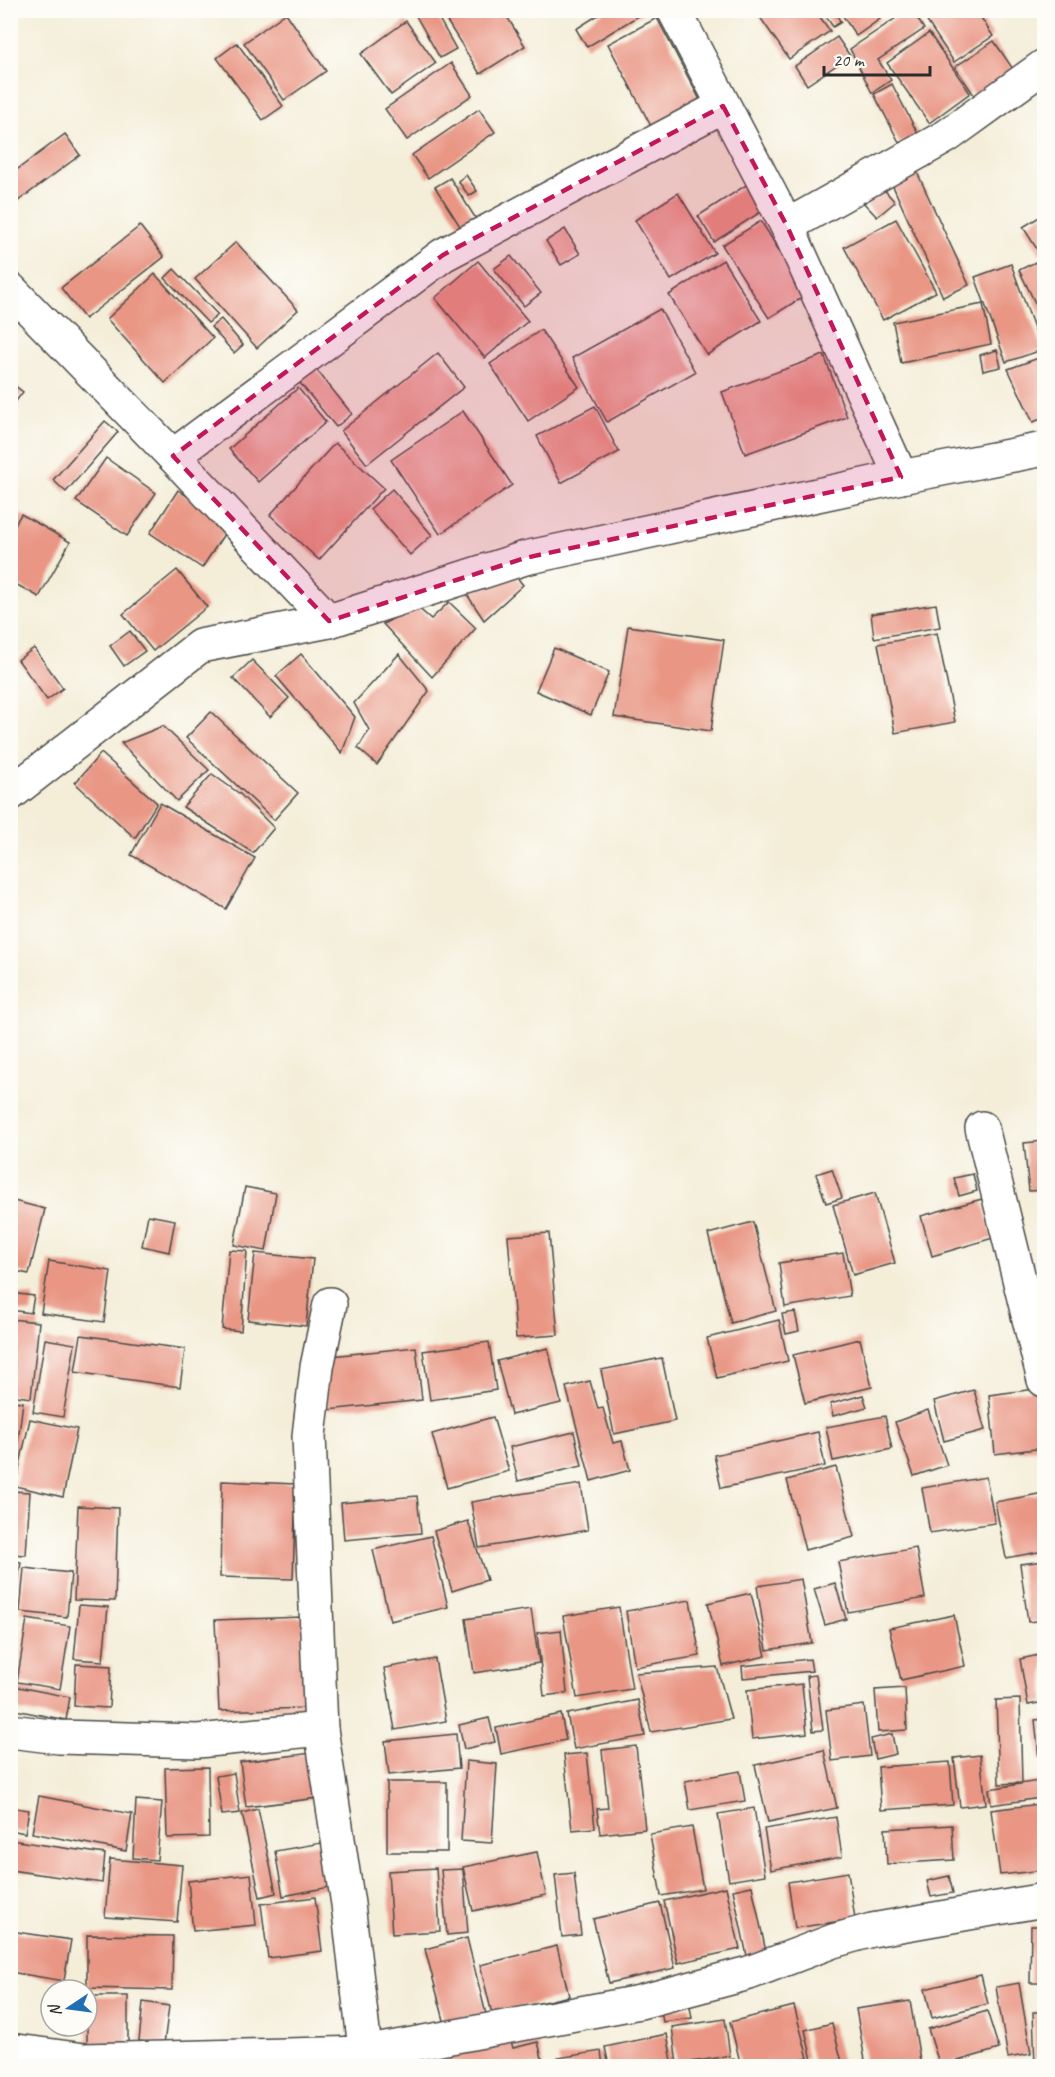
<svg xmlns="http://www.w3.org/2000/svg" width="1055" height="2077" font-family="Caveat,sans-serif">
	<style>
		.building { fill: #e99684 }
		.lines { fill: none; stroke-linecap: round; stroke-linejoin: round }
		.minor-casing { stroke: #494845; stroke-width: 36 }
		.minor { stroke: #fff; stroke-width: 33 }
		.marked { fill: #c2185b; fill-opacity: 0.2; stroke: #c2185b; stroke-width: 4.5; stroke-dasharray: 12 8; stroke-linejoin: round }
	</style>
	<rect width="100%" height="100%" fill="#fdfcf7"/>
	<filter id="ink" filterUnits="userSpaceOnUse"><feTurbulence type="fractalNoise" baseFrequency=".0167" numOctaves="2"/><feDisplacementMap in="SourceGraphic" scale="12" xChannelSelector="R" yChannelSelector="G"/><feConvolveMatrix kernelMatrix="1 2 1 2 8 2 1 2 1" color-interpolation-filters="sRGB"/></filter>
	<filter id="wash" filterUnits="userSpaceOnUse"><feTurbulence type="fractalNoise" baseFrequency=".008" numOctaves="4" result="noise"/><feDisplacementMap in="SourceGraphic" scale="24" xChannelSelector="R" yChannelSelector="G"/><feGaussianBlur stdDeviation="1.35" result="paint"/><feColorMatrix in="noise" values="0 0 0 0 0 0 0 0 0 0 0 0 0 0 0 0 0 1.4 0 .05"/><feComposite in="paint" operator="in"/></filter>
	<g filter="url(#wash)">
		<rect width="100%" height="100%" fill="#f4eed9"/>
		<g id="blocks">
			<g class="building">
				<path d="M425 10H434L456 49 440 58 416 16Z"/>
				<path d="M440 10H503L525 46 480 74Z"/>
				<path d="M606 10H648L587 47 576 29Z"/>
				<path d="M755 10H815L830 31 789 59Z"/>
				<path d="M822 10H833L841 22 833 27Z"/>
				<path d="M839 10H874L880 19 856 36Z"/>
				<path d="M908 10H912L924 29 878 60 891 80 872 93 850 49Z"/>
				<path d="M928 10H976L993 36 954 62 922 14Z"/>
				<path d="M286 13 326 71 284 100 244 43Z"/>
				<path d="M657 18 701 102 652 128 608 44Z"/>
				<path d="M406 21 436 63 391 95 361 54Z"/>
				<path d="M929 33 970 93 929 123 887 63Z"/>
				<path d="M837 37 850 56 807 85 795 66Z"/>
				<path d="M994 41 1015 72 976 98 955 67Z"/>
				<path d="M237 43 283 106 263 120 217 58Z"/>
				<path d="M451 63 472 95 407 140 385 109Z"/>
				<path d="M892 84 918 134 900 144 874 94Z"/>
				<path d="M479 109 495 132 428 178 412 155Z"/>
				<path d="M65 134 80 155 10 207V175Z"/>
				<path d="M917 172 969 285 943 297 892 184Z"/>
				<path d="M466 175 477 191 469 196 458 181Z"/>
				<path d="M450 178 478 222 463 231 435 187Z"/>
				<path d="M754 180 770 206 714 242 698 216Z"/>
				<path d="M880 185 895 202 877 217 862 201Z"/>
				<path d="M678 193 715 253 671 280 635 220Z"/>
				<path d="M1044 214V252L1040 254 1023 227Z"/>
				<path d="M896 219 936 292 883 320 844 247Z"/>
				<path d="M761 221 806 295 769 318 722 245Z"/>
				<path d="M140 226 164 257 85 319 61 288Z"/>
				<path d="M565 229 580 254 561 265 546 241Z"/>
				<path d="M236 242 298 310 257 348 195 279Z"/>
				<path d="M511 256 541 293 524 306 494 269Z"/>
				<path d="M1044 258V321L1019 270Z"/>
				<path d="M723 260 761 321 707 355 669 295Z"/>
				<path d="M478 261 528 321 485 358 435 298Z"/>
				<path d="M1011 264 1042 350 1006 362 975 277Z"/>
				<path d="M174 269 218 315 208 323 165 278Z"/>
				<path d="M155 274 213 338 165 383 107 319Z"/>
				<path d="M983 304 991 344 901 363 893 322Z"/>
				<path d="M660 309 695 372 607 422 572 358Z"/>
				<path d="M221 319 243 345 234 353 211 327Z"/>
				<path d="M541 330 579 387 528 421 490 364Z"/>
				<path d="M997 350 1001 367 983 371 980 355Z"/>
				<path d="M438 353 464 387 367 464 341 431Z"/>
				<path d="M824 355 847 417 745 454 722 392Z"/>
				<path d="M1044 356V418L1033 422 1008 369Z"/>
				<path d="M307 358 352 414 336 427 291 372Z"/>
				<path d="M10 382 23 392 10 409Z"/>
				<path d="M298 388 326 422 258 482 229 449Z"/>
				<path d="M595 406 619 452 561 483 537 436Z"/>
				<path d="M463 411 512 485 440 534 391 460Z"/>
				<path d="M105 421 118 432 66 492 53 480Z"/>
				<path d="M335 443 384 488 319 560 270 515Z"/>
				<path d="M106 458 156 493 127 536 76 501Z"/>
				<path d="M392 489 432 535 410 555 370 509Z"/>
				<path d="M178 490 230 525 202 568 150 533Z"/>
				<path d="M21 514 70 542 39 597 10 581V533Z"/>
				<path d="M507 565 523 585 484 620 464 590Z"/>
				<path d="M177 570 207 607 153 651 123 614Z"/>
				<path d="M449 602 476 628 432 677 383 624 416 606 431 619Z"/>
				<path d="M936 604 940 627 874 638 871 614Z"/>
				<path d="M628 626 724 640 711 731 614 717Z"/>
				<path d="M130 631 145 651 124 666 110 646Z"/>
				<path d="M937 633 955 722 895 733 878 644Z"/>
				<path d="M34 648 63 688 47 700 18 660Z"/>
				<path d="M554 648 609 672 591 715 536 691Z"/>
				<path d="M301 654 355 717 342 753 276 676Z"/>
				<path d="M399 654 429 691 377 765 358 748 369 730 354 703Z"/>
				<path d="M252 660 289 698 270 717 233 678Z"/>
				<path d="M211 712 298 793 274 820 186 738Z"/>
				<path d="M163 726 209 770 177 801 121 743Z"/>
				<path d="M101 753 157 803 135 838 75 783Z"/>
				<path d="M212 774 240 794 274 828 253 853 183 807Z"/>
				<path d="M160 803 255 858 226 909 131 855Z"/>
				<path d="M1044 1141V1190L1029 1191 1024 1143Z"/>
				<path d="M832 1169 842 1198 826 1203 816 1174Z"/>
				<path d="M973 1174 977 1191 959 1196 954 1178Z"/>
				<path d="M245 1187 276 1193 266 1251 234 1245Z"/>
				<path d="M875 1193 895 1263 853 1275 833 1205Z"/>
				<path d="M982 1199 993 1238 932 1256 921 1216Z"/>
				<path d="M10 1200 45 1209 29 1274 10 1270Z"/>
				<path d="M148 1215 175 1220 169 1252 142 1246Z"/>
				<path d="M753 1222 776 1311 731 1323 708 1234Z"/>
				<path d="M549 1233 558 1335 516 1338 508 1236Z"/>
				<path d="M229 1250 247 1251 241 1331 222 1329Z"/>
				<path d="M255 1253 313 1259 306 1326 248 1320Z"/>
				<path d="M843 1253 850 1296 785 1307 779 1263Z"/>
				<path d="M49 1261 111 1271 104 1322 41 1313Z"/>
				<path d="M10 1293 34 1296 31 1313 10 1310Z"/>
				<path d="M795 1312 799 1331 786 1334 782 1314Z"/>
				<path d="M10 1319 39 1322 31 1398 10 1395Z"/>
				<path d="M779 1320 788 1361 717 1378 707 1338Z"/>
				<path d="M81 1335 185 1349 180 1387 75 1372Z"/>
				<path d="M45 1339 75 1344 63 1417 33 1412Z"/>
				<path d="M860 1339 872 1387 805 1403 793 1355Z"/>
				<path d="M489 1342 496 1390 430 1400 423 1351Z"/>
				<path d="M416 1347 422 1400 328 1410 322 1357Z"/>
				<path d="M548 1348 561 1403 511 1415 497 1361Z"/>
				<path d="M662 1358 675 1421 614 1434 601 1370Z"/>
				<path d="M590 1381 598 1409 603 1408 613 1443 622 1441 630 1470 591 1481 566 1387Z"/>
				<path d="M1043 1388 1044 1448 995 1454 989 1395Z"/>
				<path d="M974 1390 985 1430 944 1441 934 1401Z"/>
				<path d="M863 1395 867 1407 833 1416 830 1404Z"/>
				<path d="M10 1401 23 1402 14 1473H10Z"/>
				<path d="M928 1410 947 1465 914 1476 895 1422Z"/>
				<path d="M885 1416 892 1449 833 1461 826 1427Z"/>
				<path d="M493 1417 509 1471 447 1488 432 1434Z"/>
				<path d="M30 1419 77 1429 63 1497 15 1486Z"/>
				<path d="M574 1432 582 1466 518 1481 510 1447Z"/>
				<path d="M818 1432 825 1466 721 1488 714 1455Z"/>
				<path d="M836 1467 854 1537 805 1550 787 1480Z"/>
				<path d="M986 1477 995 1523 930 1533 922 1488Z"/>
				<path d="M222 1481 296 1484 293 1579 220 1577Z"/>
				<path d="M581 1484 588 1530 479 1548 471 1502Z"/>
				<path d="M10 1491 30 1492 26 1555 10 1554Z"/>
				<path d="M1044 1493V1551L1006 1558 995 1502Z"/>
				<path d="M417 1496 421 1533 344 1540 341 1503Z"/>
				<path d="M78 1506 118 1508 115 1601 74 1600Z"/>
				<path d="M468 1521 487 1580 452 1591 434 1531Z"/>
				<path d="M431 1536 448 1607 390 1621 373 1550Z"/>
				<path d="M916 1548 925 1598 848 1612 838 1562Z"/>
				<path d="M10 1560 21 1562 15 1600H10Z"/>
				<path d="M1044 1561V1620L1028 1622 1020 1564Z"/>
				<path d="M24 1568 71 1573 67 1617 20 1612Z"/>
				<path d="M801 1579 812 1643 767 1650 757 1586Z"/>
				<path d="M835 1583 846 1619 825 1625 814 1589Z"/>
				<path d="M751 1593 766 1656 723 1666 708 1603Z"/>
				<path d="M690 1600 700 1656 635 1667 626 1611Z"/>
				<path d="M79 1605 108 1607 103 1661 74 1659Z"/>
				<path d="M619 1607 632 1689 577 1698 563 1616Z"/>
				<path d="M531 1609 539 1663 474 1673 466 1619Z"/>
				<path d="M954 1615 965 1666 901 1680 889 1628Z"/>
				<path d="M302 1617 306 1708 219 1711 215 1620Z"/>
				<path d="M27 1619 70 1626 60 1689 17 1682Z"/>
				<path d="M561 1630 567 1693 544 1696 537 1633Z"/>
				<path d="M1044 1654V1702L1028 1705 1020 1659Z"/>
				<path d="M435 1659 446 1721 395 1730 384 1668Z"/>
				<path d="M810 1659 812 1671 743 1678 742 1666Z"/>
				<path d="M76 1664 111 1666 109 1708 74 1706Z"/>
				<path d="M717 1667 731 1719 651 1732 636 1673Z"/>
				<path d="M816 1675 823 1730 813 1731 807 1676Z"/>
				<path d="M802 1684 807 1733 752 1739 747 1690Z"/>
				<path d="M13 1686 70 1697 66 1720 10 1709Z"/>
				<path d="M905 1688 907 1730 878 1732 875 1690Z"/>
				<path d="M1020 1699 1022 1783 999 1784 996 1700Z"/>
				<path d="M638 1700 645 1736 574 1749 567 1714Z"/>
				<path d="M864 1705 870 1756 832 1761 826 1710Z"/>
				<path d="M561 1714 566 1740 501 1754 496 1728Z"/>
				<path d="M489 1718 495 1742 464 1749 459 1725Z"/>
				<path d="M1044 1719V1759H1039L1035 1720Z"/>
				<path d="M456 1734 459 1768 389 1775 385 1741Z"/>
				<path d="M892 1734 896 1754 875 1759 871 1739Z"/>
				<path d="M636 1746 645 1829 600 1834 597 1809 608 1808 602 1750Z"/>
				<path d="M824 1750 837 1808 768 1822 755 1765Z"/>
				<path d="M312 1753 318 1798 246 1807 240 1762Z"/>
				<path d="M587 1753 595 1828 572 1830 564 1755Z"/>
				<path d="M980 1755 986 1804 960 1807 954 1758Z"/>
				<path d="M466 1761 497 1764 492 1843 461 1841Z"/>
				<path d="M950 1762 953 1805 881 1810 878 1767Z"/>
				<path d="M208 1767 209 1837 167 1838 165 1768Z"/>
				<path d="M740 1771 745 1801 690 1810 685 1781Z"/>
				<path d="M234 1773 240 1813 222 1815 216 1776Z"/>
				<path d="M1038 1781 1040 1798 991 1805 989 1789Z"/>
				<rect x="387" y="1782" width="60" height="70"/>
				<path d="M39 1796 132 1814 126 1851 32 1833Z"/>
				<path d="M136 1800 162 1802 157 1860 133 1858Z"/>
				<path d="M1040 1804 1044 1838V1870L1000 1875 991 1810Z"/>
				<path d="M10 1807 29 1810 25 1833 10 1830Z"/>
				<path d="M754 1808 765 1875 729 1881 718 1814Z"/>
				<path d="M258 1809 276 1893 260 1897 242 1813Z"/>
				<path d="M836 1817 842 1857 771 1870 764 1829Z"/>
				<path d="M952 1825 954 1860 887 1864 885 1829Z"/>
				<path d="M692 1827 703 1889 661 1896 650 1834Z"/>
				<path d="M10 1840 105 1854 102 1883 10 1870Z"/>
				<path d="M327 1842 335 1886 283 1896 275 1851Z"/>
				<path d="M537 1852 546 1895 473 1911 463 1867Z"/>
				<path d="M110 1859 182 1865 177 1922 105 1917Z"/>
				<path d="M436 1868 440 1931 392 1934 388 1871Z"/>
				<path d="M463 1869 468 1933 447 1935 441 1870Z"/>
				<path d="M848 1872 855 1919 795 1928 788 1882Z"/>
				<path d="M574 1873 581 1935 562 1937 555 1875Z"/>
				<path d="M251 1874 256 1925 193 1931 188 1881Z"/>
				<path d="M949 1876 953 1893 931 1897 927 1881Z"/>
				<path d="M752 1886 766 1952 747 1956 733 1890Z"/>
				<path d="M726 1887 740 1949 678 1963 664 1901Z"/>
				<path d="M315 1897 322 1951 268 1958 261 1904Z"/>
				<path d="M660 1903 675 1968 609 1983 593 1919Z"/>
				<path d="M1031 1926H1044V1983H1030Z"/>
				<path d="M10 1931 71 1940 64 1981 10 1972Z"/>
				<path d="M87 1935 173 1936 172 1990 87 1988Z"/>
				<path d="M467 1938 486 2014 445 2024 425 1949Z"/>
				<path d="M557 1946 569 1996 492 2014 480 1965Z"/>
				<path d="M981 1975 988 2004 932 2018 925 1989Z"/>
				<path d="M1019 1983 1031 2054 1008 2058 996 1987Z"/>
				<rect x="87" y="1996" width="41" height="51"/>
				<path d="M910 2001 921 2066H866L856 2009Z"/>
				<path d="M143 2002 169 2006 164 2044 139 2041Z"/>
				<path d="M794 2006 808 2058 775 2066H741L730 2022Z"/>
				<path d="M690 2007 692 2018 663 2022 661 2011Z"/>
				<path d="M987 2011 999 2049 940 2066 928 2029Z"/>
				<path d="M1033 2012H1044V2066H1035Z"/>
				<path d="M725 2019 730 2056 677 2064 672 2027Z"/>
				<path d="M832 2023 843 2066H808L813 2064 805 2030Z"/>
				<path d="M667 2034 673 2066H609L605 2047Z"/>
				<path d="M509 2035 513 2048 538 2042 544 2066H398L397 2065Z"/>
				<path d="M601 2051 603 2066H560L558 2058Z"/>
				<path d="M734 2059 736 2066H704V2065Z"/>
			</g>
		</g>
	</g>
	<g filter="url(#ink)">
		<use href="#blocks" fill-opacity="0" stroke="#494845" stroke-width="1.5"/>
		<g class="lines">
			<g class="minor-casing">
				<g id="minor">
					<path d="M674 10 787 226 901 477"/>
					<path d="M787 226 947 136 1044 66"/>
					<path d="M10 289 173 456 329 621"/>
					<path d="M173 456 443 255 723 106"/>
					<path d="M10 794 200 646 329 621 525 558 901 477 1044 449"/>
					<path d="M982 1128 1044 1380"/>
					<path d="M330 1304 317 1367 309 1436 321 1729 348 1904 367 2066"/>
					<path d="M10 1731 59 1737 198 1741 321 1729"/>
					<path d="M10 2050 84 2060 364 2053 640 2002 749 1973 833 1941 872 1930 1044 1900"/>
				</g>
			</g>
			<use href="#minor" class="minor"/>
		</g>
	</g>
	<path class="marked" d="M723 106 787 226 901 477 525 558 329 621 173 456 443 255Z"/>
	<rect width="1055" height="2077" fill="none" stroke="#fdfcf7" stroke-width="36"/>
	<g transform="translate(69 2008) rotate(257)"><circle r="28" fill="#fdfcf7" stroke="#a9a8a5" stroke-width="1.5"/>
	<path d="M0-4.5L10 22L0 15L-10 22Z" fill="#1f6fb2"/>
	<text y="-9" font-size="16" font-weight="bold" text-anchor="middle" fill="#2b2b2b">N</text>
	</g>
	<path d="M824 66v9h106v-9" fill="none" stroke="#2b2b2b" stroke-width="3"/>
	<text x="833" y="66" font-size="18" fill="#2b2b2b" stroke="#fdfcf7" stroke-width="4.5" paint-order="stroke">20 m</text>
</svg>
